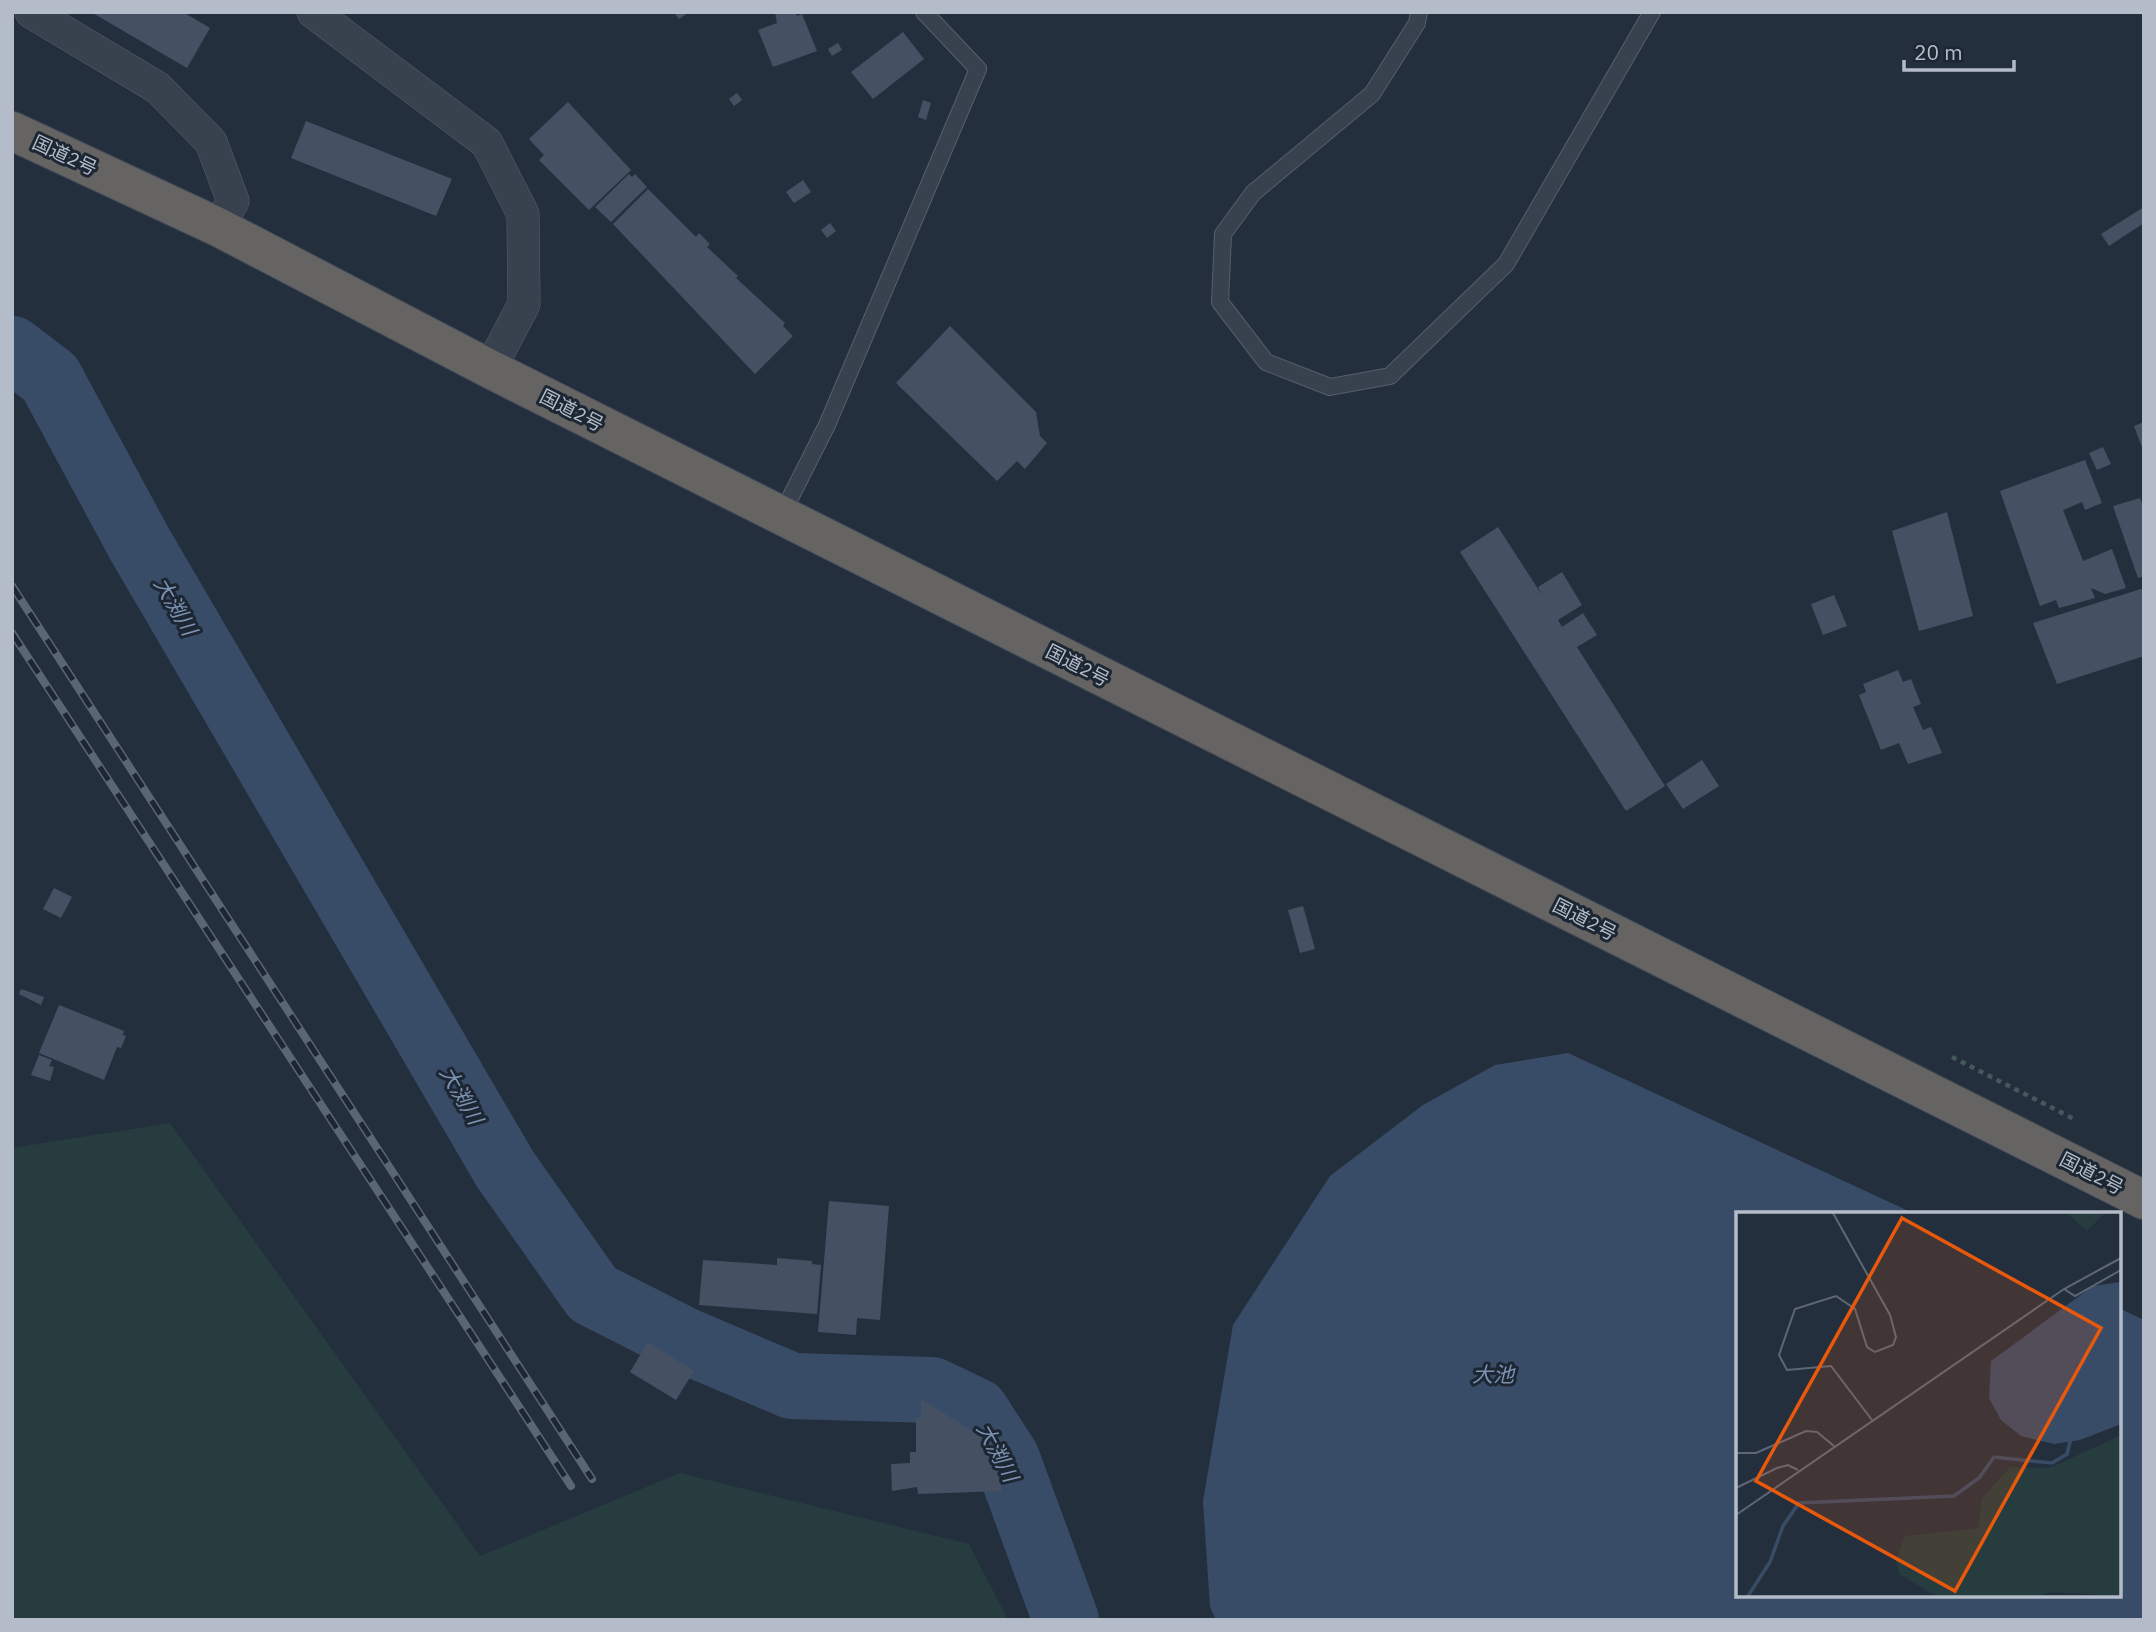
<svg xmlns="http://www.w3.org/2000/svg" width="2156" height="1632" font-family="'IBM Plex Sans','Noto Sans JP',sans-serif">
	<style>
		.green { fill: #263c3f }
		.water { fill: #394c67 }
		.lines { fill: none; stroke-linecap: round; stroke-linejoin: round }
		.river { stroke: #394c67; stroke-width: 66 }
		.building { fill: #455162 }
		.service-casing { stroke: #565f6c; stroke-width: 18 }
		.minor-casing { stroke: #565f6c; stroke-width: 33 }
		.trunk-casing { stroke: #434c59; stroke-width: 40 }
		.path { stroke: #44595c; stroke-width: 4.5; stroke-dasharray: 5 5; stroke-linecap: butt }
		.service { stroke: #38414e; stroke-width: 16 }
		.minor { stroke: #38414e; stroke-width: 32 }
		.trunk { stroke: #656462; stroke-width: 38 }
		.rail-casing { stroke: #5a6575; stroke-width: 8 }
		.rail { stroke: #1d2633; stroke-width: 5; stroke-dasharray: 16; stroke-linecap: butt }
		.labels { text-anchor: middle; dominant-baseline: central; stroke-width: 6; stroke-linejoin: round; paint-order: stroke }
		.street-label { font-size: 19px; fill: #b4bcc9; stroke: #1d2633 }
		.water-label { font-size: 21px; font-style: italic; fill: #7c92b1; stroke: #1d2633 }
		.inset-river { fill: none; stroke: #394c67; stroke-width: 3.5 }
		.inset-road { fill: none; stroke: #5e6776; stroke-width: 2 }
		.view { fill: #e8590c; fill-opacity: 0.15; stroke: #e8590c; stroke-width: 3.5 }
		.inset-edge { fill: none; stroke: #b4bcc9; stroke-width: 3.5 }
	</style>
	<rect width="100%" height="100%" fill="#242f3e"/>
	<path class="green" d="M170 1123 480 1556 680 1473 969 1544 1008 1620H12V1148Z"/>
	<path class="water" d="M1568 1053 1915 1214H1738V1595H2119V1308L2144 1320V1620H1216L1210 1607 1203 1501 1233 1325 1330 1176 1423 1105 1495 1065Z"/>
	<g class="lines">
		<path class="river" d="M12 349 50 378 139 543 505 1169 593 1294 686 1341 792 1386 932 1390 976 1411 1007 1459 1066 1620"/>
	</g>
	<g class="building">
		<path d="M91 12H183L210 28 187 68Z"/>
		<path d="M674 12H689L679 19Z"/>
		<path d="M775 12H795L797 16 802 14 817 51 773 67 758 30 777 23Z"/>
		<path d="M903 32 924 59 873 99 851 72Z"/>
		<path d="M838 43 842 50 832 56 828 49Z"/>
		<path d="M737 93 742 100 734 106 729 99Z"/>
		<path d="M923 100 931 103 926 120 918 117Z"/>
		<path d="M568 102 631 170 589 210 539 160 544 155 529 139Z"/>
		<path d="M306 121 452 179 436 216 291 158Z"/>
		<path d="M629 174 632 177 635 174 647 187 611 222 595 207Z"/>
		<path d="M803 180 811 192 794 203 786 192Z"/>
		<path d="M648 189 696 237 699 233 710 244 707 247 738 276 736 278 785 323 783 326 793 336 755 374 613 224Z"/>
		<path d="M2144 207V223L2109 246 2101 234Z"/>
		<path d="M830 223 836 231 827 238 821 230Z"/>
		<path d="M950 326 1036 412 1040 436 1047 443 1025 469 1017 461 997 481 896 383Z"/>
		<path d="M2144 422V450H2143L2134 426Z"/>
		<path d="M2103 447 2111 464 2097 470 2089 453Z"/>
		<path d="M2085 460 2102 503 2085 510 2082 502 2063 510 2083 561 2112 549 2126 588 2105 594 2091 588 2095 598 2059 608 2056 600 2040 606 2000 491Z"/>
		<path d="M2140 498 2144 509V576L2138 578 2113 506Z"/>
		<path d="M1947 512 1973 616 1919 631 1892 531Z"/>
		<path d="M1498 527 1542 595 1538 587 1562 572 1582 605 1558 620 1562 627 1583 613 1597 635 1577 647 1665 786 1626 811 1460 552Z"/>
		<path d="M2144 588V656L2057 684 2033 623Z"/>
		<path d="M1834 595 1847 626 1823 635 1811 604Z"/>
		<path d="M1898 670 1903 682 1911 679 1921 704 1913 707 1923 730 1931 727 1942 753 1908 764 1899 743 1881 750 1859 695 1866 692 1863 684Z"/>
		<path d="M1702 760 1719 786 1683 809 1666 784Z"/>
		<path d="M54 888 72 897 61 918 43 909Z"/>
		<path d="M1303 906 1315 949 1300 953 1288 910Z"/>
		<path d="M21 989 44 997 41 1005 19 994Z"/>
		<path d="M59 1005 124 1031 123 1035 126 1036 121 1048 117 1047 104 1080 39 1053Z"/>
		<path d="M39 1055 52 1060 49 1066 54 1067 50 1081 31 1075Z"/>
		<path d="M829 1201 889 1206 880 1320 857 1318 856 1335 818 1332Z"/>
		<path d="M777 1258 812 1261V1264L821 1265 817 1314 699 1305 703 1260 777 1265Z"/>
		<path d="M648 1342 694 1371 676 1400 630 1372Z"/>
		<path d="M921 1399 979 1435 991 1450 1002 1491 918 1494 917 1487 892 1491 891 1464 910 1463V1452H916V1418H921Z"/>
	</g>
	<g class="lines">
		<g class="service-casing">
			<g id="service">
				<path d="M1419 12 1417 23 1372 94 1253 193 1223 234 1220 302 1266 362 1330 387 1390 376 1506 264 1652 12"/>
				<path d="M781 516 827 425 978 69 924 12"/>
			</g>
		</g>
		<g class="minor-casing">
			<g id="minor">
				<path d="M31 12 158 88 211 142 233 201 218 227"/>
				<path d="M313 12 487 143 523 214 524 304 490 369"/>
			</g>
		</g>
		<g class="trunk-casing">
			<path id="trunk" d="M12 131 218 227 490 369 2144 1200"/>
		</g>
		<path class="path" d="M1952 1057 2076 1120"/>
		<use href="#service" class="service"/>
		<use href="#minor" class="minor"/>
		<use href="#trunk" class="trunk"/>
		<g class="rail-casing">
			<g id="rail">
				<path d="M12 586 592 1479"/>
				<path d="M12 633 571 1486"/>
			</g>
		</g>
		<use href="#rail" class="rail"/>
	</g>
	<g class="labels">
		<g class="street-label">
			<text transform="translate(65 155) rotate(25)">国道2号</text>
			<text transform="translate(572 410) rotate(27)">国道2号</text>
			<text transform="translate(1078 665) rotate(27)">国道2号</text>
			<text transform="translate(1585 919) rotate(27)">国道2号</text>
			<text transform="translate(2092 1173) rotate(27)">国道2号</text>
		</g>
		<g class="water-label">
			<text transform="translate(176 606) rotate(60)">大渕川</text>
			<text transform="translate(462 1095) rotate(60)">大渕川</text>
			<text x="1493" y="1374">大池</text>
			<text transform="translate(998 1452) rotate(62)">大渕川</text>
		</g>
	</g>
	<g transform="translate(1736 1212)">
		<rect width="385" height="385" fill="#242f3e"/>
		<path d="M331 1H369L351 19ZM385 223V384L315 380 303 384H200L163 362 160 348 169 324 242 316 246 286 274 255 314 256Z" fill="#263c3f"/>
		<path d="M385 70V212L344 228 318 232 285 224 265 208 253 186 255 149 357 74Z" fill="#394c67"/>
		<path class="inset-river" d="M12 384 34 350 47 314 63 291 218 284 243 266 258 245 316 251 331 242 335 226"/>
		<path class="inset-road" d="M97 1 154 103 160 125 157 133 139 140 131 135 119 97 100 84 59 97 43 143 51 158 95 154 136 208M328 77 339 84 385 58M0 241H20L70 219 81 220 98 234M0 276 41 256 52 253 62 258M0 303 328 77 385 46"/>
		<path class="view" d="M166 6 365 116 219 379 20 269Z"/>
		<rect width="385" height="385" class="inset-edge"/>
	</g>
	<rect width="2156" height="1632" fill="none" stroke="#b4bcc9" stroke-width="28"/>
	<path d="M1904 60v10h110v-10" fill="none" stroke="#b4bcc9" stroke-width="3.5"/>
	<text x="1914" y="60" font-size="21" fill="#b4bcc9" stroke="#1d2633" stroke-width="5" paint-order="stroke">20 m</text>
</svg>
